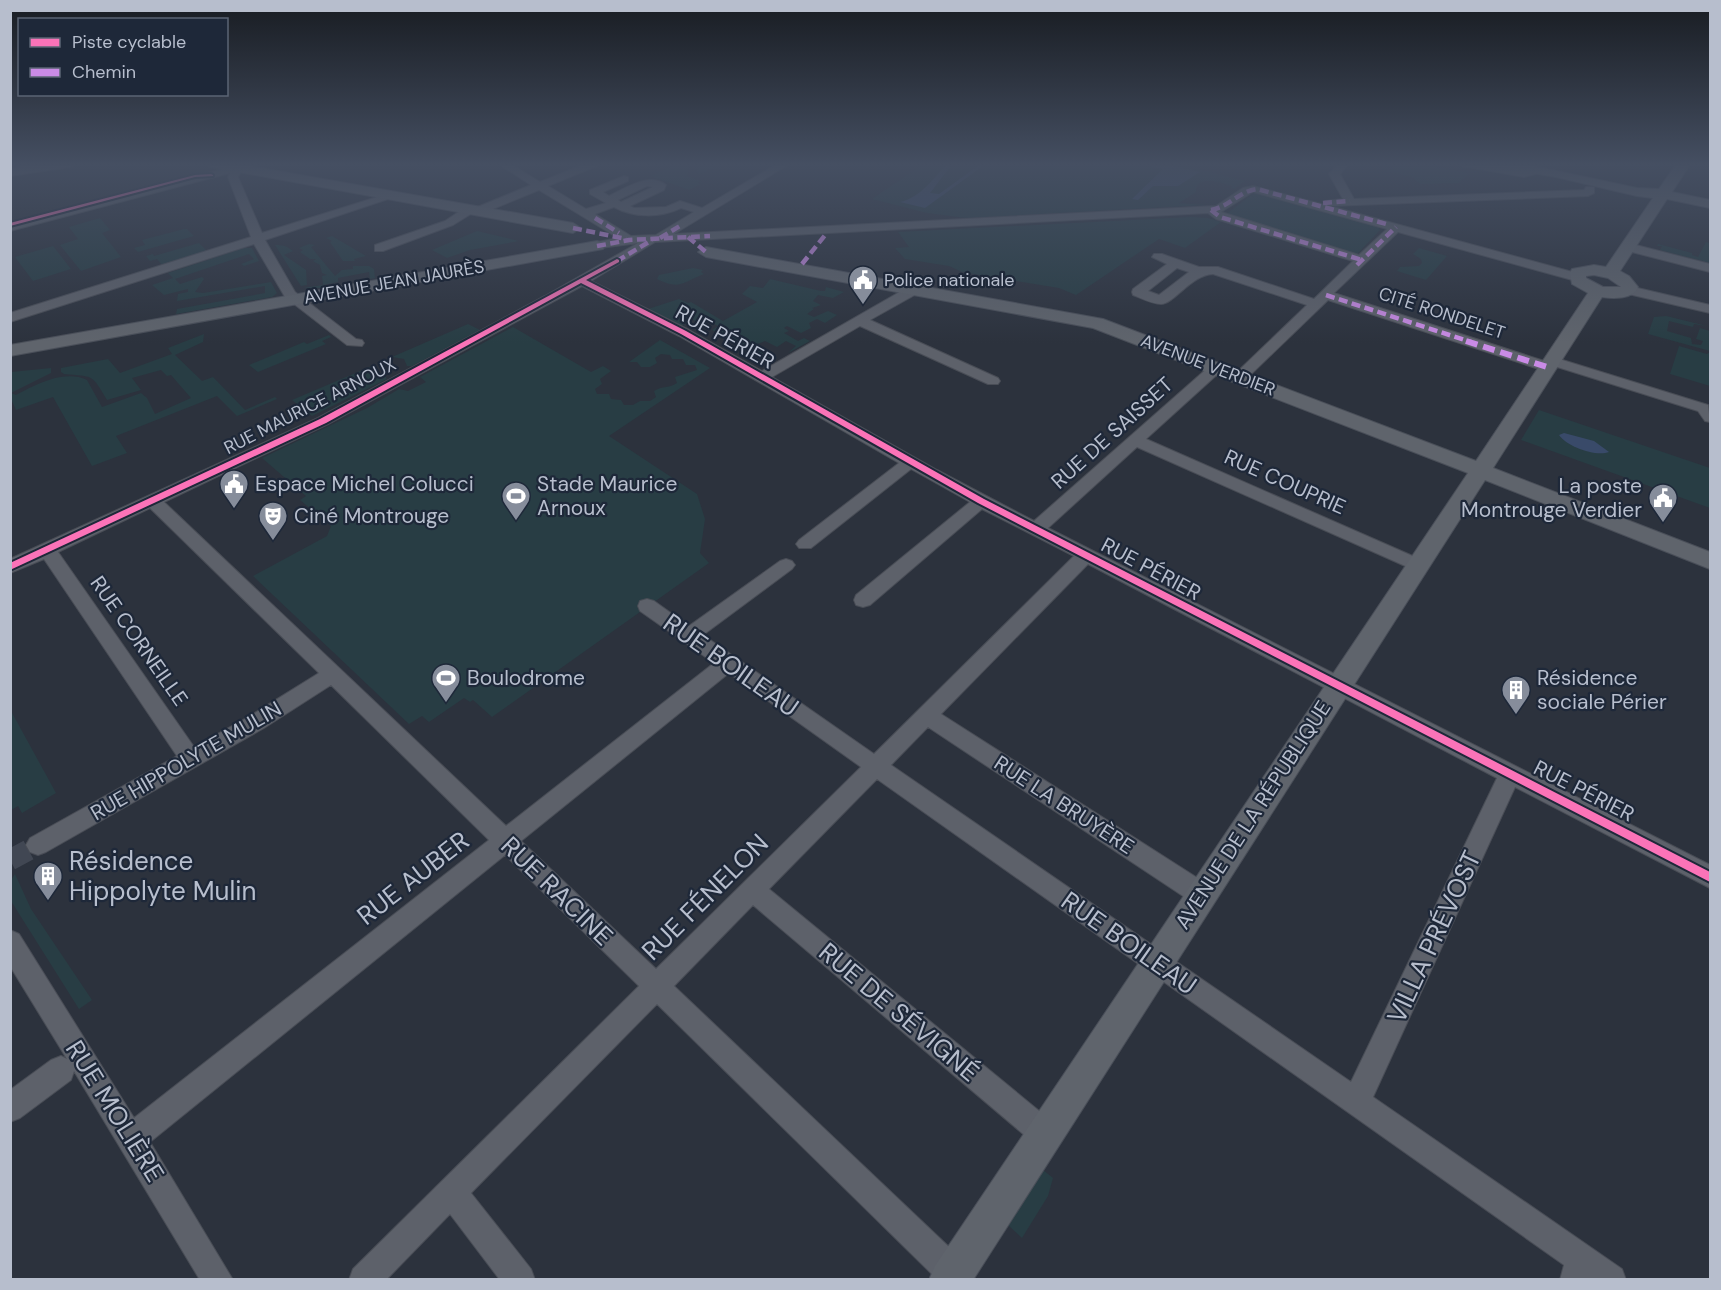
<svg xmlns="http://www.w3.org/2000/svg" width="1721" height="1290" font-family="'DM Sans',sans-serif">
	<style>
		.green { fill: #283d44 }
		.water { fill: #394a69 }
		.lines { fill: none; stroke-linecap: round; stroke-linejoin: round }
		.minor-tunnel { stroke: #414753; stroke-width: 21; stroke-dasharray: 21 10; stroke-linecap: butt }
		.minor-casing { stroke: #494d56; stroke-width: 2 }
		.major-casing { stroke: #4a4f59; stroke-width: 2 }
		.minor { fill: #5d616a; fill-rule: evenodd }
		.major { fill: #5f646c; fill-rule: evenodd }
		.quiet-far1 { stroke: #ca8be6; stroke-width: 4.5; stroke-dasharray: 9 4.5; stroke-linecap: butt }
		.quiet { stroke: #ca8be6; stroke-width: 6; stroke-dasharray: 12 6; stroke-linecap: butt }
		.cycleway-casing { stroke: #1e2839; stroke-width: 4 }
		.cycleway { fill: #fb73b8; fill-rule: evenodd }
		.labels { text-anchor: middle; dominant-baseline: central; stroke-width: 4.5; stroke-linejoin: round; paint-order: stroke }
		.far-poi-label { font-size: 18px; fill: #b7becd; stroke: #1e2839; text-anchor: start }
		.far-street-label { font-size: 18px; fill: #b7becd; stroke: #1e2839 }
		.street-label { font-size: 21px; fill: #b7becd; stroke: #1e2839 }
		.poi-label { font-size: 21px; fill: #b7becd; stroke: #1e2839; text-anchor: start }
		.near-street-label { font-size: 26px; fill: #b7becd; stroke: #1e2839 }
		.near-poi-label { font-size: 26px; fill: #b7becd; stroke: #1e2839; text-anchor: start }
	</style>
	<rect width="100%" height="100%" fill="#2c323d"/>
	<g class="green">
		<path d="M681 163 724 165 719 168 715 166 698 175 697 169 699 166 693 165 689 167 687 176 701 181 698 183 701 184 689 190 650 176Z"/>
		<path d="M925 163H1173L1245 181 1234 189 1231 188 1232 186C1220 182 1196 174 1196 192L1179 203 1207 205 966 218 927 213 872 199Z"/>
		<path d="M1397 163 1416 166 1419 164 1469 173 1459 183 1420 184 1414 178 1388 171Z"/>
		<path d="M1254 193 1379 227 1380 230 1358 253H1350L1225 215Z"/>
		<path d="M1191 217 1208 218 1221 222 1185 248 1159 239 1076 295 1059 288 962 272 949 266 905 259 895 248 909 247 898 232Z"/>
		<path d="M100 218 110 230 102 233 121 257 81 271 60 245 78 239 69 227Z"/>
		<path d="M184 229H187L194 236 138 252 134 248 145 245 142 240Z"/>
		<path d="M477 231 519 241 470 250 447 258 432 250Z"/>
		<path d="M332 236 366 256 354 259 355 261H343L330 242 332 241 326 238Z"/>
		<path d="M1706 242 1710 243V263L1660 250 1662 246H1657L1658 244 1692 253V255L1698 257Z"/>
		<path d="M199 243 207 251 162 265 157 259 150 261 146 256 153 254 154 256Z"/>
		<path d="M309 244 315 245 311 247 335 276 342 270 353 269V266H369L374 269 375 278 370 279 369 272 338 278V282L323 285V288H303L323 285 322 276 327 275 322 273 320 265 313 261 316 259H310L300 252 303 250 299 248Z"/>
		<path d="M275 245C286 245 287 247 293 251L284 255 306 270 307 285 301 286Z"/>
		<path d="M53 246 71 269 33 281 15 257Z"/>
		<path d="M244 248H252L259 261 244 266 241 264 254 259 249 254 175 279 180 284 202 277 204 279 195 292 203 293 271 282 277 293 272 297 176 314 177 309 265 293V286L177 301 178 294 188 292V289L164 295 152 285 173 278 168 273Z"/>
		<path d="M1419 248 1447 256 1426 280 1397 271 1400 267 1419 266 1422 263 1421 259 1413 254Z"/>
		<path d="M693 268 703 270 701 272 704 274C682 283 679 290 657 279L659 275Z"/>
		<path d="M770 279 821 291H825L826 287 844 292 833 298 818 295 813 301 821 305 812 308 814 309 807 314 814 317 828 311 837 315 825 323 817 319 809 323 811 328 801 333 787 326 784 328 789 331 784 333 798 341 804 338 810 341 788 353 796 346 786 341 777 347 765 341 752 346 777 358 772 361 712 330 718 326 709 321 702 325 690 318 687 320 690 322 681 326 648 309 679 299 688 303 691 302 723 321 757 302 742 294 750 286 763 288Z"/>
		<path d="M1666 316 1707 326 1694 324 1693 327 1669 321 1667 331 1691 338 1692 344 1701 345 1703 341 1696 339 1700 328 1710 331V351L1648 334 1654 317Z"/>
		<path d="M468 324 480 330 412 366H407L404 359 392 357Z"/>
		<path d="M513 327 591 372 603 366 611 371 600 379 602 384 595 389 597 394H609L611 399 621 400 624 405H633L640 401H650L656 397 654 391C662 386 670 388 677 383L675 377 697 370 695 365H686L683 359H672L670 355 661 354 655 358 657 363 650 367H641L637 362H629L660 340 710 368 609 436 697 494 705 519 700 553 709 563 492 717 473 700 470 702 464 698 429 722 422 716 409 724 253 576 327 536 331 526 300 500 306 496 262 458 367 408 399 389 408 391 426 382 420 377Z"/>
		<path d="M204 334 203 342 175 355 202 381 213 377 245 410 275 397 277 399 237 416 217 396 116 436 127 453 92 466 53 397 16 410 11 399V372L51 368V373L11 393 16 395C35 385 64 369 87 380L102 407 141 393 147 398 155 414 191 398 171 375 167 376 161 370 132 378 141 390 107 400C91 373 94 377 64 374L61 372V368L108 359 120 373 172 354 168 348Z"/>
		<path d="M329 335 331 337 322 341 326 344 258 372 249 365 304 342 307 344Z"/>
		<path d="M1679 346 1707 354 1710 352V386L1670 374Z"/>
		<path d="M372 366 373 373 385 376 387 379 312 416 292 400Z"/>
		<path d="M1539 410 1710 468V508L1521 440Z"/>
		<path d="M11 711 56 793 22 813 18 806 11 810Z"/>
		<path d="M15 874 31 909 92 1000 79 1009 11 901V880Z"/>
		<path d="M1043 1170 1053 1178 1048 1196 1022 1238 1008 1225Z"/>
	</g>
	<g class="water">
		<path d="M948 163H953L930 193 939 194 982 163H987L925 208 900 202C922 197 934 177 948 163Z"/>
		<path d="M1137 163H1160L1200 172 1178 186H1153L1138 200 1132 199 1163 169Z"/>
		<path d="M1564 433 1594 441 1609 452C1596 457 1567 447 1559 435Z"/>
	</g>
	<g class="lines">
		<path class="minor-tunnel" d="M10 860 38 845"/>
		<g class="minor-casing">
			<g id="minor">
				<path d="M246 163H262L242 170 238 177 262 233 390 193H398L400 195 265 240 295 292 356 339 362 340 364 343 362 346 347 345 285 297 254 244 10 322V313L251 237 228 177 230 173 10 231V224Z"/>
				<path d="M497 163H509L540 182 587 163H600L599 165 548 186 586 209 606 203 590 194V190L624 176 628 177V181L603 192 609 196C626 188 649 172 666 185L664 190 630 206 634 208 666 207 680 201 702 208 779 163H791L674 234 1216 206 1243 188 1253 186 1325 205V201L1343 199 1329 174 1339 163H1349L1340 174 1354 199 1584 190 1586 187H1594V193L1588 196 1330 206 1580 274 1582 277 1576 281 1398 232 1334 293 1544 361 1546 358H1556L1708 405 1710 422 1705 421 1698 411 1554 366 1552 370H1542L1328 300 1245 380H1235L1233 377 1235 374 1307 305 1213 274C1191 275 1174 304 1161 304 1152 304 1141 298 1133 295L1132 292 1133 289 1167 264 1152 257 1154 254H1162L1199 267H1218L1314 299 1353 261 1216 219 1208 213 655 242 591 281 689 330 762 371 910 286H920L921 289 920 292 870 320 998 378 1000 381 998 384H988L860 326 772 377 937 470 1034 521 1211 365H1221L1223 368 1221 371 1146 439 1424 561 1427 565 1424 569 1418 571 1412 569 1137 447 1048 528 1710 865V888L1515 787 1373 1097 1622 1269 1626 1280H1560L1564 1265 877 779 769 889 1055 1124 1059 1134 1055 1144 1045 1148 1035 1144 753 905 674 986 968 1265 973 1276 971 1280H938L657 1004 471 1193 531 1269 535 1280H500L450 1214 386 1280H349L353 1269 639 986 505 855 150 1142 233 1280H200L74 1071 71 1080 20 1118 10 1122V1090L51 1060 61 1056 67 1059 10 966V930L19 934 134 1118 489 840 331 685 264 728 46 852 38 855 30 852 26 845 30 838 177 756 44 559 10 573V559L318 418 545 296 638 243 593 249V243L618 238 539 190 483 213 474 212 453 225 383 251H375V245L445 221 466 207 475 208 531 185ZM647 186 653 187 621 202 618 200ZM1253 192 1387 229 1359 255 1221 212ZM614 207C634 218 660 218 681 208L694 212 656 235 631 236 595 214ZM1177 268 1189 272 1159 295 1148 291ZM582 286 679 336 899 463 799 540 796 544 799 548H811L911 469 970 502 856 595 854 600 856 605 863 607 870 605 982 509 1074 556 874 754 703 635 792 569 795 565 792 561 786 559 780 561 689 626 654 601 647 599 640 601 638 606 640 611 714 663 506 826 164 502 328 424ZM150 508 319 673 250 716 194 747 58 552ZM1088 564 1497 778 1351 1082 891 765 928 727 1192 902 1201 905 1210 902 1213 894 1210 886 941 714ZM729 673 861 767 656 969 521 841Z"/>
				<path d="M1457 163C1486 160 1512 173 1542 168L1547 171 1524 177 1462 166Z"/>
				<path d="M1628 243 1710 264V272L1624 250V244Z"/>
				<path d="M1629 286 1710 305V313L1624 293 1623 290 1624 287Z"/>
			</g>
		</g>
		<g class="major-casing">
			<g id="major">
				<path d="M45 163H77L70 167 10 176V168Z"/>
				<path d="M204 163H232L573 223 581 228 573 233 211 167Z"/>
				<path d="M1490 163H1519L1637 188 1659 189 1677 163H1691L1672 192 1710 200V208L1667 199 1620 271 1629 276 1638 287C1633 299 1615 299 1602 297L1493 468 1710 552V569L1485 480 973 1280H929L935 1266 1468 473 1093 328 706 257 698 252 706 247 1103 319 1476 461 1588 293 1572 284 1570 273 1572 269 1594 265 1606 267 1653 198 1637 196 1556 177 1497 167ZM1594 275 1608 278 1621 287H1603L1586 278V276Z"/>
				<path d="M597 241 603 243 605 246 603 249 10 356V345Z"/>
			</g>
		</g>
		<use href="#minor" class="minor"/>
		<use href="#major" class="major"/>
		<g class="quiet-far1">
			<path d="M1323 203 1350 201"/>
			<path d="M1211 210C1229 207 1239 191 1257 189L1390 225"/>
			<path d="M1211 210 1220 217 1362 260"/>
			<path d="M595 218 619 233"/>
			<path d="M573 228 626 239"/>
			<path d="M688 237 706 252"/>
			<path d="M660 238 683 224"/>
			<path d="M597 246 629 240 710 236"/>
			<path d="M617 261 652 240"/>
			<path d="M802 264 826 234"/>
			<path d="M1357 265 1396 227"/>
			<path d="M1326 295 1471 342"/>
		</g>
		<path class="quiet" d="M1466 341 1547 367"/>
		<g class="cycleway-casing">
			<g id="cycleway">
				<path d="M211 174 213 175V176L195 177 10 226V223L195 175Z"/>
				<path d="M617 259 619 260V262L586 280 686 331 984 499 1710 872V882L978 503 681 334 581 283 326 423 10 570V563L320 419Z"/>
			</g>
		</g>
		<use href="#cycleway" class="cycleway"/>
	</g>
	<linearGradient id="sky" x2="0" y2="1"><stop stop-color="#181c22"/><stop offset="0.48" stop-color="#454f62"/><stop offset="1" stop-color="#454f62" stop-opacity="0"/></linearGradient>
	<rect width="1721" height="343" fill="url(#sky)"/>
	<defs>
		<g id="civic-pin" transform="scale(1.5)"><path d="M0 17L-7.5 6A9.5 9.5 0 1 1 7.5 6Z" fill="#868d9b" stroke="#1e2839"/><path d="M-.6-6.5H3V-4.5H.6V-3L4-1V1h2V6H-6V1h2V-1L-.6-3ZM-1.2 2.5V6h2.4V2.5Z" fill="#fff"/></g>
		<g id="stadium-pin" transform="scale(1.5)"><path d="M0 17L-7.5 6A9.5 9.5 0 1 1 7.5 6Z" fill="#868d9b" stroke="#1e2839"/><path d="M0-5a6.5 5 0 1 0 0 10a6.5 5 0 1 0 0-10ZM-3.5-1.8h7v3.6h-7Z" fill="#fff"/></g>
		<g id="theatre-pin" transform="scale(1.5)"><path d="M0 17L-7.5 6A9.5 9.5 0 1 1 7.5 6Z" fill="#868d9b" stroke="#1e2839"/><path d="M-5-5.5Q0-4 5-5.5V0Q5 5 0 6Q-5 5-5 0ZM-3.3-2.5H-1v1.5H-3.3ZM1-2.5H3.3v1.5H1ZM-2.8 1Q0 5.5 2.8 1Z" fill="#fff"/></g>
		<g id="building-pin" transform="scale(1.5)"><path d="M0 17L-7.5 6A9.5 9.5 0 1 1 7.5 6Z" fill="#868d9b" stroke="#1e2839"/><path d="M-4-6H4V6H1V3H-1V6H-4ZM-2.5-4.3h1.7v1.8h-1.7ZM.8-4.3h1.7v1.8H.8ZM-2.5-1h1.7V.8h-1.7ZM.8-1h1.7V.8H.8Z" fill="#fff"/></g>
	</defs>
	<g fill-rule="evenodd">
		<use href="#civic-pin" x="863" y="280"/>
		<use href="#civic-pin" x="234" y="484"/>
		<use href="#stadium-pin" x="516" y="496"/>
		<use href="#civic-pin" x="1663" y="498"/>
		<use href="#theatre-pin" x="273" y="516"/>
		<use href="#stadium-pin" x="446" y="678"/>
		<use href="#building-pin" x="1516" y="690"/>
		<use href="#building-pin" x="48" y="876"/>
	</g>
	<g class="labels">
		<g class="far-poi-label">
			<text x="884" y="280">Police nationale</text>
		</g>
		<g class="far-street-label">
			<text transform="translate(394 282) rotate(-10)">AVENUE JEAN JAURÈS</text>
			<text transform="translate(1442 313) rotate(18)">CITÉ RONDELET</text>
			<text transform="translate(1208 365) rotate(21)">AVENUE VERDIER</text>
			<text transform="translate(310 406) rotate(-27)">RUE MAURICE ARNOUX</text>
		</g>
		<g class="street-label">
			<text transform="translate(725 337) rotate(29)">RUE PÉRIER</text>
			<text transform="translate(1112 433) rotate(-42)">RUE DE SAISSET</text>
			<text transform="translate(1285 482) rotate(24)">RUE COUPRIE</text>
			<text transform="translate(1151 569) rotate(28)">RUE PÉRIER</text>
			<text transform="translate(139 641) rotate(55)">RUE CORNEILLE</text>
			<text transform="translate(186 761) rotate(-30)">RUE HIPPOLYTE MULIN</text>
			<text transform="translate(1584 791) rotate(27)">RUE PÉRIER</text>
			<text transform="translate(1064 805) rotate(33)">RUE LA BRUYÈRE</text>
			<text transform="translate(1253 815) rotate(-57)">AVENUE DE LA RÉPUBLIQUE</text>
		</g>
		<g class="poi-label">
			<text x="255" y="484">Espace Michel Colucci</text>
			<text x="537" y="484">Stade Maurice<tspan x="537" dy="24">Arnoux</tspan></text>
			<text x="1642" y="486" text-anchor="end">La poste<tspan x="1642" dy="24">Montrouge Verdier</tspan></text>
			<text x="294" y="516">Ciné Montrouge</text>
			<text x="467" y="678">Boulodrome</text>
			<text x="1537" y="678">Résidence<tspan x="1537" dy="24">sociale Périer</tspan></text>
		</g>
		<g class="near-street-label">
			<text transform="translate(731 665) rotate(35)">RUE BOILEAU</text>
			<text transform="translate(413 878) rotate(-38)">RUE AUBER</text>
			<text transform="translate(557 891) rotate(44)">RUE RACINE</text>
			<text transform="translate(705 897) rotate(-45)">RUE FÉNELON</text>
			<text transform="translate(1434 937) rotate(-65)">VILLA PRÉVOST</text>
			<text transform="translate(1129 943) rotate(35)">RUE BOILEAU</text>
			<text transform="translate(899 1012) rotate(40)">RUE DE SÉVIGNÉ</text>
			<text transform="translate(115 1111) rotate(58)">RUE MOLIÈRE</text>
		</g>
		<g class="near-poi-label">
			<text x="69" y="861">Résidence<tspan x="69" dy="30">Hippolyte Mulin</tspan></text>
		</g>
	</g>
	<rect width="1721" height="1290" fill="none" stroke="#b7becd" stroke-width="24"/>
	<rect x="18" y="18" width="210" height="78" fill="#1e2839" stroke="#5b6474" stroke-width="1.5"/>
	<rect x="30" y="38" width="30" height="9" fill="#fb73b8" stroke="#5b6474" stroke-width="1.5"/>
	<text x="72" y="48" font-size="18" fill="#b7becd">Piste cyclable</text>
	<rect x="30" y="68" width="30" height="9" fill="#ca8be6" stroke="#5b6474" stroke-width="1.5"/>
	<text x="72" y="78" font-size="18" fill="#b7becd">Chemin</text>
</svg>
